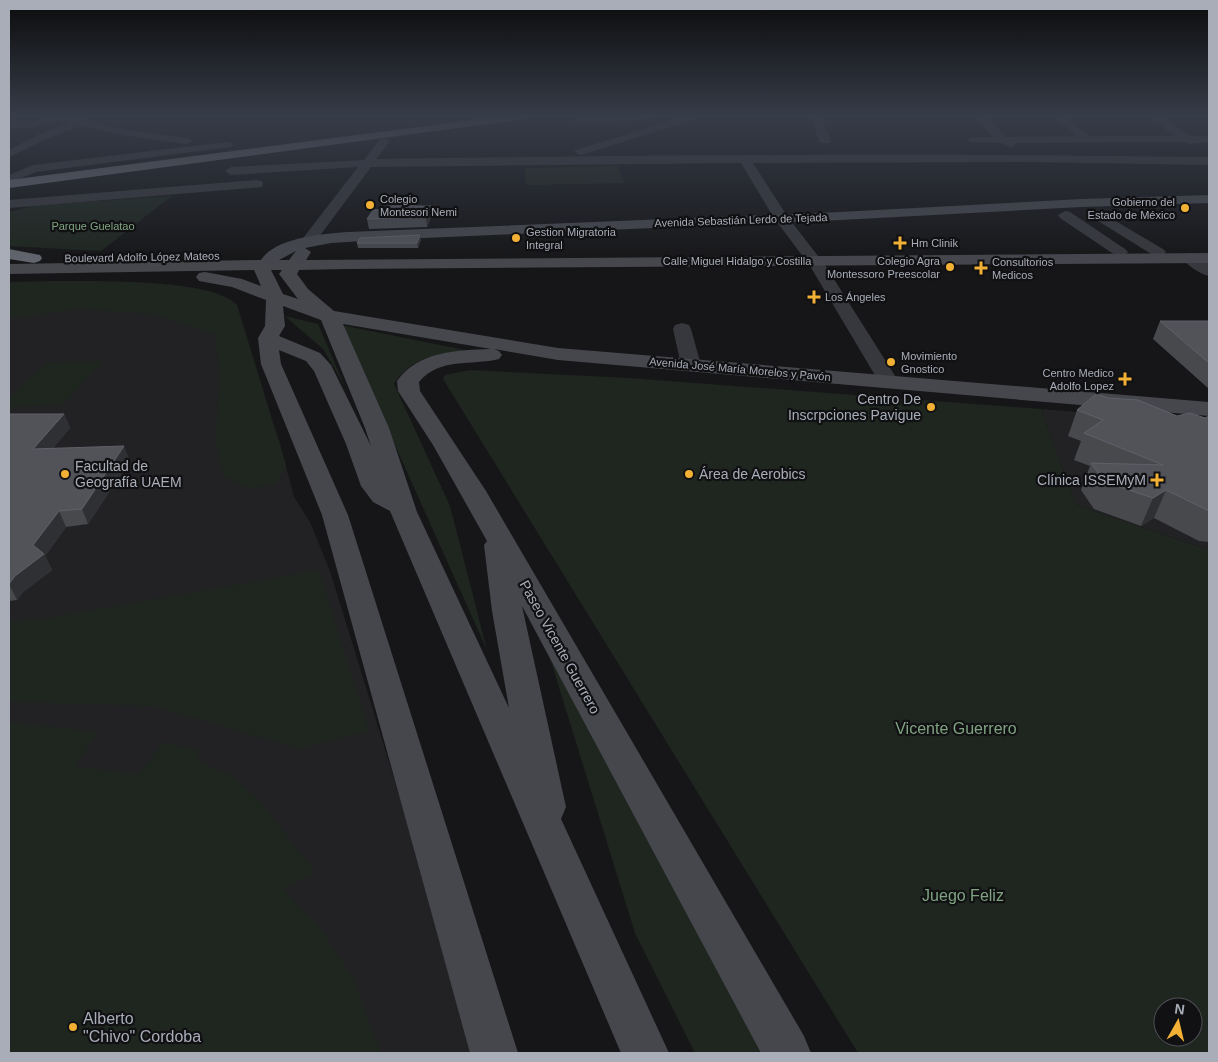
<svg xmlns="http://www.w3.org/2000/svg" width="1218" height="1062" font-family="Helvetica,sans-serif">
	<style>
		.built { fill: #222225 }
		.green { fill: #1e261f; fill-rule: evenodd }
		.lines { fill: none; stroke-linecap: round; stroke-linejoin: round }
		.street { fill: #37383d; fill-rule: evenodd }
		.secondary { fill: #45474d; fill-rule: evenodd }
		.highway { fill: #63666e; fill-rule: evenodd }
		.wall { fill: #47494d }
		.shaded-wall { fill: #2f3033 }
		.building { fill: #525359; stroke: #5f6168 }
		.poi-dot { fill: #f2b134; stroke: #111113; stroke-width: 2 }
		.labels { text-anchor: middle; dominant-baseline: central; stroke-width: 4.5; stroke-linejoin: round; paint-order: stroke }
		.far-poi-label { font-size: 11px; fill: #a8adb8; stroke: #111113; text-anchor: start }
		.far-street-label { font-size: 11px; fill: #a8adb8; stroke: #111113 }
		.far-park-label { font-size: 11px; fill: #7fa381; stroke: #111113 }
		.poi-label { font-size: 14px; fill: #a8adb8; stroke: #111113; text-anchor: end }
		.street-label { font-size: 14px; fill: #a8adb8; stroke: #111113 }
		.near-park-label { font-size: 16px; fill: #7fa381; stroke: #111113 }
		.near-poi-label { font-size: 16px; fill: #a8adb8; stroke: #111113; text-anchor: start }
	</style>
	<rect width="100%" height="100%" fill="#161618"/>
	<g class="built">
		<path d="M9 299 209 301 279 440 294 497 310 522 330 571 479 1053H9Z"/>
		<path d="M1041 409 1209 423V550L1076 505Z"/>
	</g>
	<g class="green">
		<path d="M618 166 624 183 526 185 525 168Z"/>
		<path d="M172 196 101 251 9 246V212L36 205Z"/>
		<path d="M54 281C91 281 214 278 237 305L286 465 277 484 249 489 224 477 216 442 219 372 215 335 151 314 137 313 80 309 9 319V282Z"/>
		<path d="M285 316 318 324 345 387 324 350Z"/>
		<path d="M341 325 465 350C436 355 411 357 394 384L450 506 487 650Z"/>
		<path d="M104 361 63 405 9 407V398L47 362Z"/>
		<path d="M470 370 629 378 1041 409 1076 505 1209 550V1053H858L443 379 445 375ZM1163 1007H1193V1037H1163Z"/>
		<path d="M319 570 369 731 300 749 153 706 9 702V621L42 619Z"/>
		<path d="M545 642 763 1053H695L635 933Z"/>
		<path d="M9 722 98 732 75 766 138 774 164 742 202 751 196 760 234 777 258 798 316 873 283 888 323 931 355 982 381 1053H9Z"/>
	</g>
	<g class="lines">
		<g class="street">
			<path d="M48 116 83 118 88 121 121 129 187 138 193 141 187 144 121 135 81 126 48 138 9 157V150L40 134 69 123 57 120 33 128H9V122H32Z"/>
			<path d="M609 116H655L650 119 578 124 573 121 578 118Z"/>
			<path d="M686 116H701L700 118 584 154 580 155 574 152 576 150Z"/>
			<path d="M811 116H821L831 141 829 143H821L819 141Z"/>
			<path d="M973 116H984L1007 137 1077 136 1053 116H1064L1090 136H1175L1149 116H1160L1190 136H1209V142L1190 144 1185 142 1015 143 1014 146 1010 147 1002 143 970 142 968 140 970 138 993 137Z"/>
			<path d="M384 138 390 141 376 159C654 155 931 153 1209 157V165L1029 162 753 163 787 216 825 265 899 382 896 386 889 388 882 386 879 382 810 266 774 218 741 163 371 167 313 245H303L300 242 358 167 231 175 225 171 231 167 364 160 380 139Z"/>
			<path d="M227 142 231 143 233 145 231 147 36 172 9 183V175L33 165Z"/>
			<path d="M257 180 262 181 263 184 262 187 9 208V200Z"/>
			<path d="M1095 209 1163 249 1166 252 1163 255H1153L1090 216 1088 213Z"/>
			<path d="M1065 211 1070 212 1125 249 1128 252 1125 255H1115L1060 218 1058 215Z"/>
			<path d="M1190 253 1209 264V276C1200 274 1188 266 1182 258L1184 255Z"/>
			<path d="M682 323 689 325 691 329 701 365 698 369 691 371 684 369 681 365 673 329 675 325Z"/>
		</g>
		<path class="secondary" d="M1209 195V203L1081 207 840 220 378 240 331 243 305 248 311 252 306 260 1209 253V263L346 269 299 270 297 274 308 289 334 311 558 348 1209 402V416L558 360 494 349 499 351 502 355 499 359C471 366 440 357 419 382L420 391 486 491 804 1036 811 1053H761L522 606 566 807 561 819 669 1053H621L390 511 373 502 361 486 346 444 314 371 306 361 279 350 281 364 348 515 518 1053H470L322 515 261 364 258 338 265 326 266 300 232 287 199 281 196 277 199 273 205 272 242 279 261 286 254 270 9 274V264L261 260C276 237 323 234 348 232L840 212 1081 199ZM296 251 289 260H279ZM271 270H282L279 274 298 299 283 294ZM283 306 321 320 365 428 371 446 331 365 320 353 279 336 285 326ZM343 324 491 349C458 350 418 351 397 381L398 391 433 445 487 541 484 545 492 611 509 708 417 512 389 428Z"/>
		<g class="highway">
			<path d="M504 116H530L525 119 9 188V180Z"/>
			<path d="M9 249 40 255 42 258 40 261 34 263 9 259Z"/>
		</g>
	</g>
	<g class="wall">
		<path d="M416 206 432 215 427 227 369 229 367 219Z"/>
		<path d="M420 235 421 240 418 248H358L357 243Z"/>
		<path d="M1160 321H1209V388H1208L1153 339Z"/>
		<path d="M1108 398 1177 416 1205 418 1209 416V542L1199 541 1154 518 1141 526 1094 509 1081 490 1090 466 1074 460 1081 441 1068 436 1077 410Z"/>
		<path d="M9 414H64L70 428 53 448 130 461 88 524 66 527 45 556 52 570 23 592 17 600 9 601Z"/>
	</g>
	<g class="shaded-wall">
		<path d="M431 206 432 215 427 227 426 217Z"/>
		<path d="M420 235 421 240 418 248 417 243Z"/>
		<path d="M64 414 70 428 40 464 33 449Z"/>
		<path d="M124 446 130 461 88 524 82 509Z"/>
		<path d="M1166 490 1154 518 1141 526 1153 498Z"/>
		<path d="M59 511 66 527 45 556 52 570 23 592 17 600 9 584 33 545Z"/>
	</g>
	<g class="building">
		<path d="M415 205V206H431L426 217 367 219 373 210 385 209 386 206Z"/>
		<path d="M420 235 417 243H357L360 238Z"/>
		<path d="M1160 321H1209V363Z"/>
		<path d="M1096 394 1108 398 1138 400 1177 416 1190 413 1205 418 1209 416V511L1166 490 1153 498 1105 482 1091 463 1163 465 1084 433 1103 420 1077 410Z"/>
		<path d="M9 414H64L33 449 124 446 82 509 59 511 33 545 44 554 15 576 9 584Z"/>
	</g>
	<linearGradient id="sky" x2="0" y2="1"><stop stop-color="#0c0c0d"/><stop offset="0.44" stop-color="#363c48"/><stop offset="1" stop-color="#363c48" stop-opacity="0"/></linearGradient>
	<rect width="1218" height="264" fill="url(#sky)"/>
	<g class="poi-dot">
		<circle cx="370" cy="205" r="5"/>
		<circle cx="1185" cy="208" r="5"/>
		<circle cx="516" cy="238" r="5"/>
		<path d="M897.5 235.5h5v5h5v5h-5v5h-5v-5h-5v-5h5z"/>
		<circle cx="950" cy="267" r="5"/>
		<path d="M978.5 260.5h5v5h5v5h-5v5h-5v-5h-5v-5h5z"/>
		<path d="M811.5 289.5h5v5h5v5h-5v5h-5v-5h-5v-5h5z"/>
		<circle cx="891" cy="362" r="5"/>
		<path d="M1122.5 371.5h5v5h5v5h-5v5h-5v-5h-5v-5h5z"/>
		<circle cx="931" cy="407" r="5"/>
		<circle cx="65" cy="474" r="5"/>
		<circle cx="689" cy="474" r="5"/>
		<path d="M1154.5 472.5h5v5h5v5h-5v5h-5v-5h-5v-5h5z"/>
		<circle cx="73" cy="1027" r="5"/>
	</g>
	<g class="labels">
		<g class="far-poi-label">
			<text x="380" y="199">Colegio<tspan x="380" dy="13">Montesori Nemi</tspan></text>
			<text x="1175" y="202" text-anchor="end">Gobierno del<tspan x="1175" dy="13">Estado de México</tspan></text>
			<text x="526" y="232">Gestion Migratoria<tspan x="526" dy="13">Integral</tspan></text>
			<text x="911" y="243">Hm Clinik</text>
			<text x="940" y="261" text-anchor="end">Colegio Agra<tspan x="940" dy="13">Montessoro Preescolar</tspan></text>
			<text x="992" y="262">Consultorios<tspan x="992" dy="13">Medicos</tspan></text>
			<text x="825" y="297">Los Ángeles</text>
			<text x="901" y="356">Movimiento<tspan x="901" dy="13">Gnostico</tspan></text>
			<text x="1114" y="373" text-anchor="end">Centro Medico<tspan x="1114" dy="13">Adolfo Lopez</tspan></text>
		</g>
		<g class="far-street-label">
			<text transform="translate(741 220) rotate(-2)">Avenida Sebastián Lerdo de Tejada</text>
			<text transform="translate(142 257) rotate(-1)">Boulevard Adolfo López Mateos</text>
			<text x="737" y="261">Calle Miguel Hidalgo y Costilla</text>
			<text transform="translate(740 369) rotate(5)">Avenida José María Morelos y Pavón</text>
		</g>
		<g class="far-park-label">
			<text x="93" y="226">Parque Guelatao</text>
		</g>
		<g class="poi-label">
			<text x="921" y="399">Centro De<tspan x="921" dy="16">Inscrpciones Pavigue</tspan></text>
			<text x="75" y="466" text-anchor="start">Facultad de<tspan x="75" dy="16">Geografía UAEM</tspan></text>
			<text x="699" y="474" text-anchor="start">Área de Aerobics</text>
			<text x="1146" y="480">Clínica ISSEMyM</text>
		</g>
		<g class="street-label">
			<text transform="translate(560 647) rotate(61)">Paseo Vicente Guerrero</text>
		</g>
		<g class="near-park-label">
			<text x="956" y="728">Vicente Guerrero</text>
			<text x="963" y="895">Juego Feliz</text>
		</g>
		<g class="near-poi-label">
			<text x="83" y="1018">Alberto<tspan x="83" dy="18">"Chivo" Cordoba</tspan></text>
		</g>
	</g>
	<rect width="1218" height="1062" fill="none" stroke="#a8adb8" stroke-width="20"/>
	<g transform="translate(1178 1022) rotate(8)"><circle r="24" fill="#111113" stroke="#4d4f55"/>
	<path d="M0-4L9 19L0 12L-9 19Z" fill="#f2b134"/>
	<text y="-8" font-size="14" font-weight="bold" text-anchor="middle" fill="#a8adb8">N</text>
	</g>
</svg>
